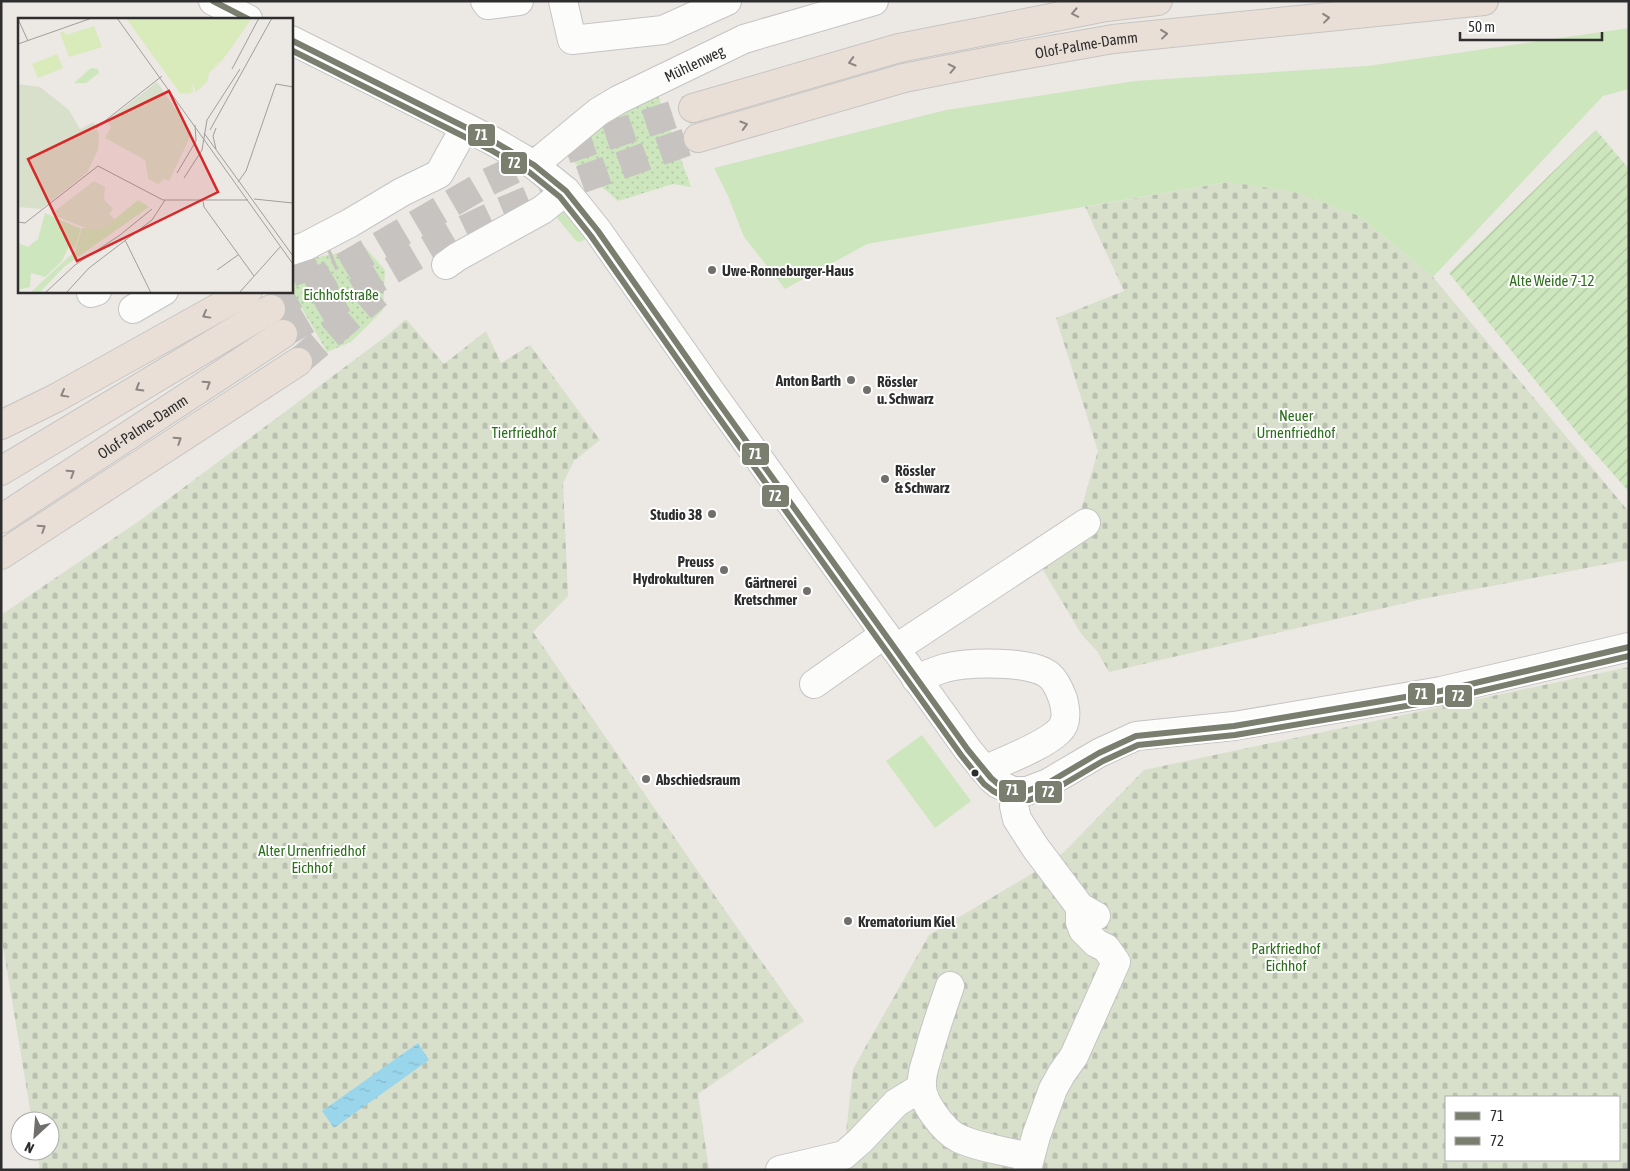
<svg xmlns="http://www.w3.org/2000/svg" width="1630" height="1171" font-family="'Asap Condensed',sans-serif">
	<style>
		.grass { fill: #cee6be }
		.cemetery { fill: url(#cemetery-stones); fill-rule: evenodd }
		.park { fill: url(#park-dots) }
		.garden { fill: url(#garden-furrows) }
		.water { fill: url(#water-ripples) }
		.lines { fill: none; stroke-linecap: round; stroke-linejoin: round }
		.highway-tunnel { stroke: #c6c3c0; stroke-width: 28; stroke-dasharray: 28 14; stroke-linecap: butt }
		.minor-casing { stroke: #c5c4c5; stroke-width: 30 }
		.highway-casing { stroke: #c6c5c4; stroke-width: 30 }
		.minor { stroke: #fcfcfb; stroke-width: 28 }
		.highway { stroke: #eadfd6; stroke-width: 28 }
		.bus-1-casing { stroke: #fff; stroke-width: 10 }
		.bus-2-casing { stroke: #fff; stroke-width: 10 }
		.bus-1 { stroke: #797e6f; stroke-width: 6 }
		.bus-2 { stroke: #797e6f; stroke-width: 6 }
		.oneway { stroke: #8c8682 }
		.poi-dot { fill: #706f6e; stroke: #fff; stroke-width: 2 }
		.bus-dot { fill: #2e2e2e; stroke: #fff; stroke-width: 2 }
		.labels { text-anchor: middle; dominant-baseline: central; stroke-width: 4; stroke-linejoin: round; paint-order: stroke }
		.street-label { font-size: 15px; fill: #2e2e2e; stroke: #fff }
		.poi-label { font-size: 15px; font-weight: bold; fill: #2e2e2e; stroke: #fff; text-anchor: start }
		.park-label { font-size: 15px; fill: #2c6e1b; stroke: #fff }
		.inset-road { fill: none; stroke: #a09e9b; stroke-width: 1 }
		.view { fill: #d62828; fill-opacity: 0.15; stroke: #d62828; stroke-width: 2.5 }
		.inset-edge { fill: none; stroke: #2e2e2e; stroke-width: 2.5 }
		.line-badge { stroke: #fff; stroke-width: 2 }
		.badge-label { font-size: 14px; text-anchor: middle; font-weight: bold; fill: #fff }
	</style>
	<defs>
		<pattern id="cemetery-stones" width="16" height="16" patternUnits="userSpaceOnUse" patternTransform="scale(1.25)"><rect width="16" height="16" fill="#d8e0cc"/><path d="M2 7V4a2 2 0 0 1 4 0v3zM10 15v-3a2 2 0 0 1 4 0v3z" fill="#bac0b0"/></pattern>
		<pattern id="park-dots" width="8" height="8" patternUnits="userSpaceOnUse" patternTransform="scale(1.25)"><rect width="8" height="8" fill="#cee6be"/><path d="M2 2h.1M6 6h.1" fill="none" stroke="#b1c6a4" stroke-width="1.8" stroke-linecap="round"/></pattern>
		<pattern id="garden-furrows" width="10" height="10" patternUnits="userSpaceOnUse" patternTransform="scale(1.25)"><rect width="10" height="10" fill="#cee6be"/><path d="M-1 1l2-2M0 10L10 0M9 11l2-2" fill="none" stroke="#b1c6a4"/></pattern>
		<pattern id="water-ripples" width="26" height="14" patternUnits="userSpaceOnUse" patternTransform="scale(1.25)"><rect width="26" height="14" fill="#99d6ec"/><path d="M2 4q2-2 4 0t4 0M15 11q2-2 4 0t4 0" fill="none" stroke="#84b8cb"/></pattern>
	</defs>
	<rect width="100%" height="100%" fill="#ece8e4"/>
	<g class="grass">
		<path d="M1629 28V89L1603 96 1433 277 1359 216 1228 182 867 244 785 289 744 237 728 196 714 168 946 110 1135 81 1367 66Z"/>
		<path d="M561 208 587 238 581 242 576 241 553 213Z"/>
		<path d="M922 735 971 801 935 828 886 761Z"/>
	</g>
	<g class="cemetery">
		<path d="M1228 182 1296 192 1359 216 1433 277 1629 512V560L1427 598 1109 672 1097 651 1082 635 1034 555 1080 513 1098 451 1056 318 1124 291 1085 207Z"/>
		<path d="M406 319 444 364 486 331 501 363 530 345 600 440 574 461 563 483 568 596 533 632 724 909 804 1021 698 1094 709 1170H40L37 1151H50V1121H32L1 934V615L139 521 389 334Z"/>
		<path d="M1629 667V1170H842L853 1069 929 935 1033 873 1063 853 1144 770ZM1446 1097H1619V1160H1446Z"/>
	</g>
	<g class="park">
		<path d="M658 95 691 187 673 184 618 201 568 157 601 127 627 108Z"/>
		<path d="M365 247 385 270 383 310 351 342 327 352 291 289V263Z"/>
	</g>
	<path class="garden" d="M1596 130 1629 169V492L1579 435 1449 273Z"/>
	<path class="water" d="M418 1043 429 1060 334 1128 322 1111Z"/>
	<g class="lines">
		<g class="highway-tunnel">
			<path d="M291 273 333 256"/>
			<path d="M271 309 488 182 535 160 693 108"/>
			<path d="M283 334 454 234 502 211 560 187 698 138"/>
			<path d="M298 362 378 294"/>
		</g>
		<g class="minor-casing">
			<g id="minor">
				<path d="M213 1 248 19"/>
				<path d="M485 1 488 5 519 1"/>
				<path d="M563 1 572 40 663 30 727 1"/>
				<path d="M291 40 493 141 534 165 566 191 598 231 711 392 968 750 991 778 998 784 1013 791H1027L1048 783 1099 753 1136 736 1234 726 1441 691 1629 647"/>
				<path id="s1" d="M534 165 598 112 618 100 744 39 874 1"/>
				<path d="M291 251 306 246 350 223 402 192 439 174 465 127"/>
				<path d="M446 265 457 257 542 210 566 191"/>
				<path d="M91 293 97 291"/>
				<path d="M133 309 164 291"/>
				<path d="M895 649 1086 523"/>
				<path d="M916 679C926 675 935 671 945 668 968 662 1032 660 1050 676 1056 681 1060 691 1063 699 1066 710 1068 723 1059 731 1044 746 1004 761 984 770"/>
				<path d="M814 684 885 634"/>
				<path d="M1016 791 1014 806 1017 819 1035 847 1080 907 1096 916"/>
				<path d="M950 986C942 1009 934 1032 928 1055 925 1065 921 1075 922 1086 922 1102 943 1130 958 1138 979 1148 1006 1151 1029 1157"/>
				<path d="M780 1170 844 1155 860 1141 896 1103 922 1087"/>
				<path d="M1027 1170 1036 1136 1053 1089 1062 1073 1074 1056 1116 962 1106 948 1096 943 1083 930 1080 922V907"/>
			</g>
		</g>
		<g class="highway-casing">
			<g id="highway">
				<path d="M693 108 899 48 1106 7 1158 1"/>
				<path id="s2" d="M698 138 904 78 995 60 1113 39 1484 1"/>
				<path d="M1 425 56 398 248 291"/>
				<path d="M1 471 271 309"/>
				<path id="s3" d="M1 519 283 334"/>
				<path d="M1 555 298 362"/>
			</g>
		</g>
		<use href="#minor" class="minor"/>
		<use href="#highway" class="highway"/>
		<g class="bus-1-casing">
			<g id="bus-1">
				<path d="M213 1 248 19"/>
				<path d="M291 40 493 141 534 165 566 191 598 231 711 392 968 750 991 778 998 784 1013 791H1027L1048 783 1099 753 1136 736 1234 726 1441 691 1629 647"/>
			</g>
		</g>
		<g class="bus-2-casing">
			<path id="bus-2" d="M291 50 489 149 529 172 560 197 591 236 704 397 961 755 984 784 993 791 1011 800H1029L1052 791 1103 761 1138 745 1235 735 1442 700 1629 656"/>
		</g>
		<use href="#bus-1" class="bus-1"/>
		<use href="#bus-2" class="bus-2"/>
	</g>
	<defs><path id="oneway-chevron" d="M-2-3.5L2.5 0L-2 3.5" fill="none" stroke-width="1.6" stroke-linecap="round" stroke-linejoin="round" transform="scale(1.25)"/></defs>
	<g class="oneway">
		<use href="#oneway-chevron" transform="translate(1075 13) rotate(169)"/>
		<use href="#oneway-chevron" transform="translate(1326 18) rotate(-6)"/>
		<use href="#oneway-chevron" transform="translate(1164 34) rotate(-6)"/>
		<use href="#oneway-chevron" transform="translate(852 62) rotate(164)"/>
		<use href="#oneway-chevron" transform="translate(952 68) rotate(-12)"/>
		<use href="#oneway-chevron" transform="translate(744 125) rotate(-16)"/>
		<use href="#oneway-chevron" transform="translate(206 315) rotate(151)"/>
		<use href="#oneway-chevron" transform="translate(207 384) rotate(-33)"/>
		<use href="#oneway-chevron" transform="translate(139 388) rotate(149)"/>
		<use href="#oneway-chevron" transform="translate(64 394) rotate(151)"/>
		<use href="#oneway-chevron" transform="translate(178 440) rotate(-33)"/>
		<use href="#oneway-chevron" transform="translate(71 473) rotate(-33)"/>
		<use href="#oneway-chevron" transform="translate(42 528) rotate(-33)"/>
	</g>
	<g class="poi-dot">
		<circle cx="712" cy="270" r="5"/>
		<circle cx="851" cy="380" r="5"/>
		<circle cx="867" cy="390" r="5"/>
		<circle cx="885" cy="479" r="5"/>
		<circle cx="712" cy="514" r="5"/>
		<circle cx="724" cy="570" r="5"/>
		<circle cx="807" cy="591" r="5"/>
		<circle cx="646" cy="779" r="5"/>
		<circle cx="848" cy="921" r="5"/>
	</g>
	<circle class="bus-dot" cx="975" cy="773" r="4.5"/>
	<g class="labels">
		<g class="street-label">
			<text stroke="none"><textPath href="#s2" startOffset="400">Olof-Palme-Damm</textPath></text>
			<text stroke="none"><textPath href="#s1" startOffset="191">Mühlenweg</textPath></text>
			<text stroke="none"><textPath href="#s3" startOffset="169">Olof-Palme-Damm</textPath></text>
		</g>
		<g class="poi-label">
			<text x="722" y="270">Uwe-Ronneburger-Haus</text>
			<text x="841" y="380" text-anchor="end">Anton Barth</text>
			<text x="877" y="381">Rössler<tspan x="877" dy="17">u. Schwarz</tspan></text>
			<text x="895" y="470">Rössler<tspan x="895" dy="17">&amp; Schwarz</tspan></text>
			<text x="702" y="514" text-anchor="end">Studio 38</text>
			<text x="714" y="561" text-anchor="end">Preuss<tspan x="714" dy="17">Hydrokulturen</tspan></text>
			<text x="797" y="582" text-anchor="end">Gärtnerei<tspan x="797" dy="17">Kretschmer</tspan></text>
			<text x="656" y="779">Abschiedsraum</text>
			<text x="858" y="921">Krematorium Kiel</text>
		</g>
		<g class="park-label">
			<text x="1552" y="280">Alte Weide 7-12</text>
			<text x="341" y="294">Eichhofstraße</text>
			<text x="1296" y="415">Neuer<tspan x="1296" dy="17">Urnenfriedhof</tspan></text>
			<text x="524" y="432">Tierfriedhof</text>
			<text x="312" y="850">Alter Urnenfriedhof<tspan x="312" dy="17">Eichhof</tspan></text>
			<text x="1286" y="948">Parkfriedhof<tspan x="1286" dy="17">Eichhof</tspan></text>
		</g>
	</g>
	<g transform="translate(18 18)">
		<rect width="275" height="275" fill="#ece8e4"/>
		<path d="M73 50 80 51 81 55 68 65H56ZM120 182 131 189 47 248 21 275H12L57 233 64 210H86Z" fill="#cee6be"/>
		<path d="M139 64 174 115 151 163 146 161 140 166 130 161 127 142 87 120 93 109 89 103ZM0 66 22 69 51 92 62 111 76 104 81 117 80 132 69 155 23 191 0 189ZM76 163 87 169 86 181 95 191 91 196 97 202 86 210 73 212 33 196Z" fill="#d8e0cc"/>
		<path d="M27 195 63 211 57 230 51 228 44 243 27 259 13 255 12 269 0 272V225L10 229 20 221Z" fill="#cee6be"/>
		<path d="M108 0H234L206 40 191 55 189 64 178 74 174 64 175 74 170 76 162 75ZM76 8 84 29 51 39 42 15 46 13 48 17ZM39 36 45 50 20 60 14 46Z" fill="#d9eabb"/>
		<path class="inset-road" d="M99 0 275 246M0 1 10 23M0 26 74 0M214 51 241 0M78 110 144 58M192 112 254 0M186 115 275 238M198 131 195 118 198 110M159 155 178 123 177 107M166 160 184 132 189 102 222 51M220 164 228 153 258 66 275 69M236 181 275 185M185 183 186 189 236 258M0 204 7 205 80 148 145 182H230M107 222 133 275M199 252 220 237M27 275 57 247 102 217 134 191M48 275 71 250 134 202 147 182M221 275 263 228"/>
		<path class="view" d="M151 73 200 174 59 243 10 141Z"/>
		<rect width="275" height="275" class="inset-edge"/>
	</g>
	<g class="line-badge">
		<rect x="467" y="123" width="29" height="24" rx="5" fill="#797e6f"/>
		<rect x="500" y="151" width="28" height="24" rx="5" fill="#797e6f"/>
		<rect x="741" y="442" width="29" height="24" rx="5" fill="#797e6f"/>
		<rect x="761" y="484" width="29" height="24" rx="5" fill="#797e6f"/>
		<rect x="1407" y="682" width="29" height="24" rx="5" fill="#797e6f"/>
		<rect x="1444" y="684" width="29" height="24" rx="5" fill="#797e6f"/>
		<rect x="998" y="779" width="29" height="24" rx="5" fill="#797e6f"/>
		<rect x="1034" y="780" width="29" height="24" rx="5" fill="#797e6f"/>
	</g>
	<g class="badge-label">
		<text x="481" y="140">71</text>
		<text x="514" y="168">72</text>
		<text x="755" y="459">71</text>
		<text x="775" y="501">72</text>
		<text x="1421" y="699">71</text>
		<text x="1458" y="701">72</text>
		<text x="1012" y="795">71</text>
		<text x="1048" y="797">72</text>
	</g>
	<rect width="1630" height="1171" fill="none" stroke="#2e2e2e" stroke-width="5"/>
	<rect x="1445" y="1096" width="175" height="65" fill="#ffffff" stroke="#ababab"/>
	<rect x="1455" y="1112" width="25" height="8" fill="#797e6f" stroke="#ababab"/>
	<text x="1490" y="1121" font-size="15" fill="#2e2e2e">71</text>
	<rect x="1455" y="1137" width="25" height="8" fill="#797e6f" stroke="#ababab"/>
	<text x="1490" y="1146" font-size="15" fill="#2e2e2e">72</text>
	<g transform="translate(35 1136) rotate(206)"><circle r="24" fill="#ffffff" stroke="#ababab"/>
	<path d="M0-4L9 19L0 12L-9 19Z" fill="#706f6e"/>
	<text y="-8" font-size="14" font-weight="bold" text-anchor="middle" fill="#2e2e2e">N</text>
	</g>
	<path d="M1460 32v8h142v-8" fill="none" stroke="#2e2e2e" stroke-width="2.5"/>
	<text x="1468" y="32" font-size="15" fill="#2e2e2e" stroke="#ffffff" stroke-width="4" paint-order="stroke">50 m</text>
</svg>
